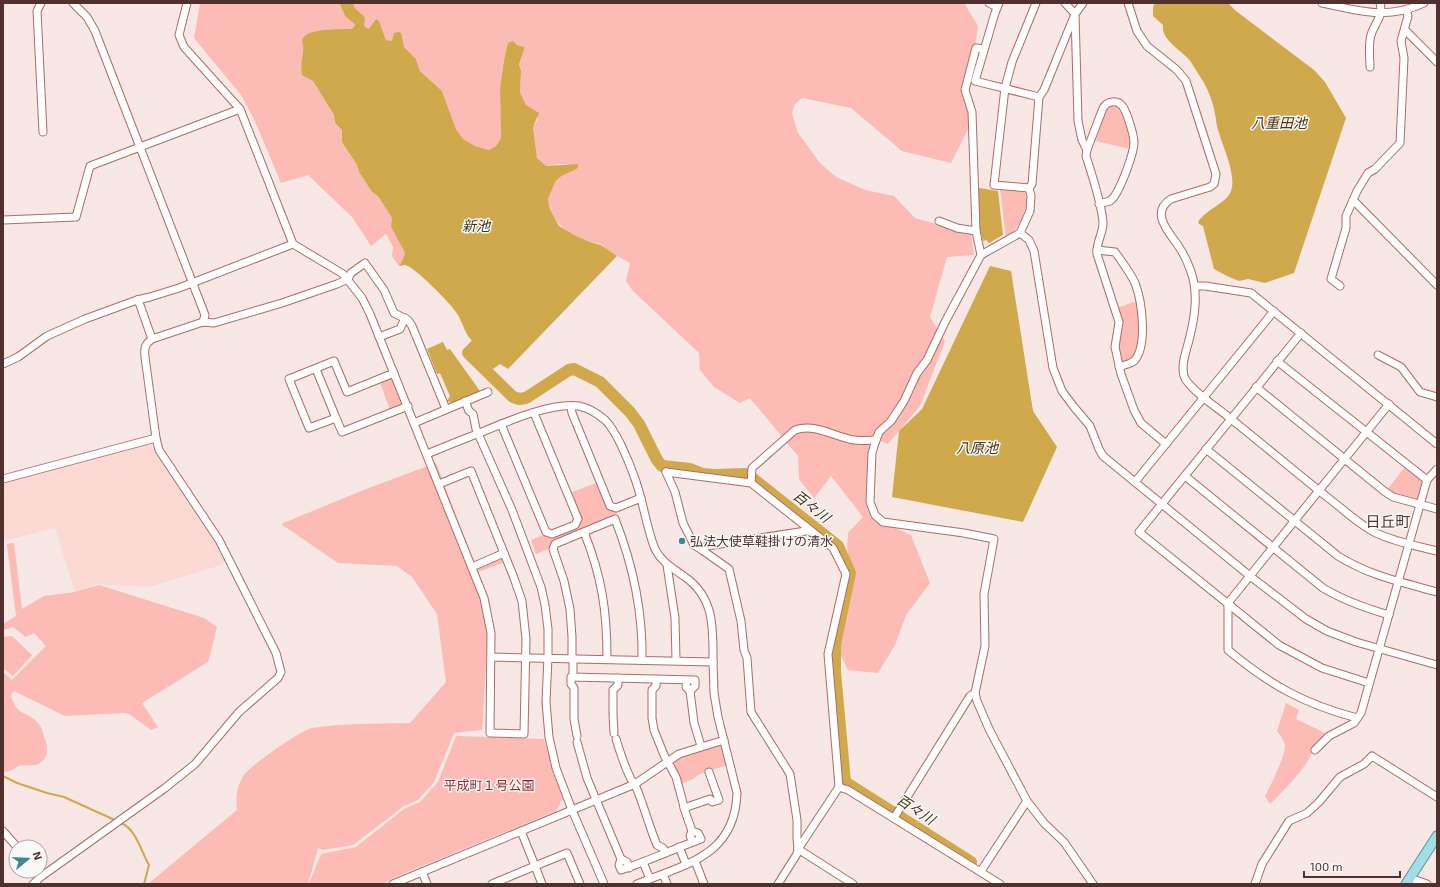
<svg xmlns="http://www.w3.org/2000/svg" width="1440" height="887" font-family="'Exo 2','Noto Sans JP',sans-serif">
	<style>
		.built { fill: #fdd9d4 }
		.green { fill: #fcbbb4 }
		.water { fill: #d1a94d }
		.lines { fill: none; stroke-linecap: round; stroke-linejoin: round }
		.stream { stroke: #d1a94d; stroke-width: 2 }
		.river { stroke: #d1a94d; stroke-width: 12 }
		.minor-casing { stroke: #b16a64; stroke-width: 9 }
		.major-casing { stroke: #5c9299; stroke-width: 11 }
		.minor { stroke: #fff; stroke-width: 7 }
		.major { stroke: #a1dde4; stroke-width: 9 }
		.poi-dot { fill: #3f868f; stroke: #f8f8f8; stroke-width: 1.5 }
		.labels { text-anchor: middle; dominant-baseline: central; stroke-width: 3; stroke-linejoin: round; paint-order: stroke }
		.poi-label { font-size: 13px; fill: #50312e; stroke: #f8f8f8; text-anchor: start }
		.park-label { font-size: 13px; fill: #9a2929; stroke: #f8f8f8 }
		.water-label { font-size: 14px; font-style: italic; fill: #483710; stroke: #f8f8f8 }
		.quarter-label { font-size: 15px; fill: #50312e; stroke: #f8f8f8 }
	</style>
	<rect width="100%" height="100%" fill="#f7e7e5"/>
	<path class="built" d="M150 444 227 561 218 566 149 587 97 584 75 592 55 528 3 541V481Z"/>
	<g class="green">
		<path d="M200 3H964L978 26 966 107 972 121 951 163 902 151 851 108 802 98 795 104 792 113 798 133 820 163 836 177 865 190 894 196 915 218 971 234 974 255 947 257 930 317 945 341 920 406 888 444 870 437 867 508 873 518 911 535 930 583 906 615 895 645 878 673 848 670 838 650 834 629 852 575 847 548 848 533 863 517 831 476 814 498 799 479 798 456 750 398 740 403 714 387 700 370 699 353 633 291 626 281 630 263C623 259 617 256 611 252 607 250 604 246 601 244 598 243 594 243 592 242 566 233 554 226 548 199 551 193 553 186 556 181 560 175 571 172 578 168V165L560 164 546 166 537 158 533 127 538 119 533 111 526 105 520 94 521 71 519 64 525 47 517 45 513 41 508 43 504 60 500 88 501 138 496 146 489 150 475 146 463 139 456 129 442 91 420 71 416 59 404 47 386 40 379 21 369 29 366 28 359 16 357 23 352 29H340L305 49 301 67 313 81 334 115 335 123 342 130V142L357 165 359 172 372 192 378 195 392 218 391 227 405 253 402 261 399 266 392 256 393 247 386 234 371 246 352 217 308 175 281 183 254 119 241 95 194 38Z"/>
		<path d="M1109 106H1117C1126 115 1130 137 1130 149L1096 141 1105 111Z"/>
		<path d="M1000 189 1024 192C1032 207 1018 230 1006 238Z"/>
		<path d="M1137 301C1139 316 1144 357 1124 362L1120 360 1118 345 1122 332V323L1119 307Z"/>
		<path d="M390 378 394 380 403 402 400 406 390 410 380 382Z"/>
		<path d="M436 463 476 567 503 556 505 562 478 572 490 603 482 730 454 733 434 782 418 800 404 806 353 845 323 850 318 848 308 884H148L237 810C236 797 236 787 244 775 250 766 301 730 312 728 343 723 379 724 410 723L446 682 437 614 412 577 397 566 338 563 281 524 366 489Z"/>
		<path d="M1405 467 1422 481 1423 485 1419 498 1415 500 1396 494 1387 490Z"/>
		<path d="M598 482 608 508 616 511 617 515 552 542 549 549 536 554 531 540 543 535 551 538 578 527 570 493Z"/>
		<path d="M14 543 22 609 44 596 75 592 99 585 204 618 217 627 208 662 142 703 158 727 151 730 129 714 124 713 65 716 14 691 11 695C16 716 26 710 38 723 41 726 43 732 44 737 49 747 49 761 35 765 31 766 27 765 23 765 15 766 11 773 3 772V672L12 680 46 646 34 633 26 637 13 627 3 630V624L16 616 7 544Z"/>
		<path d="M12 636 32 655 13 676 3 668V637Z"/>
		<path d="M1286 703 1299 710 1296 719 1327 734 1312 750C1313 761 1279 796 1270 804L1265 796C1270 787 1286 755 1285 745 1284 740 1280 735 1277 731Z"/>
		<path d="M456 736 544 739 557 783 563 798 556 811 398 876 382 884H309L321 854 356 847 404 809 420 802 438 782Z"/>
		<path d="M718 745 723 746 727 765 700 774 693 779 681 784 674 765 676 758Z"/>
	</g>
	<g class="water">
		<path d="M1155 3H1228L1236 11 1314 70 1325 82 1346 118 1294 273 1265 283 1248 279 1239 281 1227 276 1214 269 1203 226 1199 224 1198 222C1205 210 1228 202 1231 191 1237 173 1221 144 1217 126 1216 122 1216 118 1215 114 1214 106 1211 98 1208 91 1204 81 1196 71 1191 62 1182 50 1161 41 1163 25L1153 16V7Z"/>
		<path d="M351 7 359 16 366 28 369 29 376 19 379 21 386 40 392 41 394 33 399 32 401 33 404 47 416 59 420 71 442 91 456 129 463 139 475 146 489 150 496 146 501 138 500 88 504 60 508 43 513 41 517 45 525 47 519 64 521 71 520 93 526 105 539 113 533 127 537 158 546 166 578 164V168C572 172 560 175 556 181 553 186 551 193 548 199L550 209 559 226 576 236 593 243 601 245 617 256 508 369 500 364 493 369 468 348 473 342C463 332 464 323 456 312 450 303 415 267 405 265 403 265 401 266 399 266L402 261 405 253 391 227 392 218 378 196 372 192 359 172 357 165 342 142V130L335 123 334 115 313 81 302 75C299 61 306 54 302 40 303 38 304 36 306 35 314 29 342 29 352 29L357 23 346 10Z"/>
		<path d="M979 188 998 191 1003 235 989 243 986 240 983 241 979 226Z"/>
		<path d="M990 266 1011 271 1033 411 1057 447 1023 522 892 497 899 431 922 409Z"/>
		<path d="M443 342 447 350 450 349 480 391 452 403 447 401 450 396 440 373 437 374 427 349Z"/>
	</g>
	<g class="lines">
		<g class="stream">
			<path d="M3 776 17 783 47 793 64 797 117 821"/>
			<path d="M121 823C136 829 141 851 149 865L144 884"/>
		</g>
		<g class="river">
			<path d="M346 3 350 12 359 20"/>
			<path d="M481 340 468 353 513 397 519 399 526 398 569 370 574 369 600 382 630 412 639 424 657 460 662 466 690 469 703 474 714 475 747 474 838 546 850 573 835 644V672L845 782 971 862"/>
		</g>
		<g class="minor-casing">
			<g id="minor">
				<path d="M41 3 37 11 43 132"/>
				<path d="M73 3 87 17 95 31 205 315 203 322"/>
				<path d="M187 3 179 35 184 47 240 109 293 244 343 274 362 298 370 314 484 598 491 633 490 733 524 734 526 639 522 601 514 578 471 471 439 484"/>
				<path d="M989 3 997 7"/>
				<path d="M999 3 995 13 975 81 1039 97"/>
				<path d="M1065 3 1075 14 1078 121 1082 140 1087 150"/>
				<path d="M1128 3 1137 31 1147 46 1177 70 1186 81 1216 174 1214 184 1210 187 1171 199C1149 213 1170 233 1179 247 1184 254 1187 261 1190 269 1199 292 1195 317 1189 340 1186 352 1181 364 1184 376 1187 387 1216 407 1226 415 1260 442 1293 470 1327 497 1343 509 1358 524 1376 533 1395 542 1417 546 1437 551"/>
				<path d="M1322 3C1360 11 1387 20 1424 3"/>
				<path d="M1405 30 1437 62"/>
				<path d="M984 49 976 48 965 90 972 112 976 231 981 255 945 322 927 360 917 373 904 401 891 421 879 432 876 440 872 453 870 502 875 515 883 522 964 533 994 539 984 594 985 646 975 693 977 701 989 729 1027 801 1044 823 1064 842 1093 884"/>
				<path d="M1370 67C1370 57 1368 45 1371 35 1374 24 1384 16 1380 3"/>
				<path d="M1029 188 994 185 1005 88 1012 62 1036 3"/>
				<path d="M1354 201 1437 285"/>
				<path d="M1099 204 1110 201 1114 197C1121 187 1134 154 1134 142 1134 136 1127 112 1123 107 1118 99 1107 101 1103 108L1087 150 1086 156C1092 175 1102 204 1103 223 1103 234 1096 242 1097 254L1119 322 1115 347 1121 374 1134 410 1141 423 1166 444"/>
				<path d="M3 220 76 217 90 166 240 109"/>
				<path d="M939 221 957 228 976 231"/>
				<path d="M1020 233 1029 240 1034 251 1053 368 1062 391 1074 407 1090 426 1099 449 1103 456 1250 576 1306 619 1327 631 1356 642 1437 665"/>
				<path d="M1097 250 1115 252C1122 262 1130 272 1135 283 1142 301 1148 346 1134 361 1130 364 1124 365 1119 367"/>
				<path d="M981 255 1020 233 1030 211 1031 196 1029 188 1032 184 1039 97 1044 90 1075 14 1083 3"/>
				<path d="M1195 286H1205L1251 293 1437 444"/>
				<path d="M1340 286 1331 279 1346 228V216L1357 191 1368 173 1375 169 1400 143 1404 58 1401 41 1408 16 1406 10"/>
				<path d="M137 300 140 305 152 339"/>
				<path d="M1301 333 1139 532 1279 645 1322 668 1369 683"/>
				<path d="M379 337 400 329 405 318"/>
				<path d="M1378 355 1401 367 1420 392 1437 397"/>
				<path d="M1277 361 1427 480"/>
				<path d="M3 364 18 357 47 336 85 319 137 300 150 297 179 288 293 244"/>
				<path d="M316 369 336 418"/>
				<path d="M394 373 347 392 334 361 289 379 309 428 336 418 342 432 408 406"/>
				<path d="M1256 387 1384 491 1393 497 1437 509"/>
				<path d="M465 401 469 411 473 414 476 429 512 510 541 587 545 605 548 629V657L546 702 549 737 556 768 572 810 604 884"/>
				<path d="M571 406 572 413 610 506 616 508 641 498"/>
				<path d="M414 423 488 392"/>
				<path d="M501 424 546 532 552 534 575 525 578 519 534 413"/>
				<path d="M1206 449 1338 556C1370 576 1401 582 1437 592"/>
				<path d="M427 454C444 447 461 440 477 434 504 423 550 402 579 406 588 408 598 414 605 420 616 430 629 462 634 476 643 499 646 527 655 549 662 563 673 568 685 577 715 598 713 629 713 662L491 657"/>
				<path d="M666 472 751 483 833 548 846 574 828 654 839 787 798 849 797 854 778 884"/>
				<path d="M666 472 675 492 683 523 694 545 702 550 729 569 741 621 744 650 747 658 751 712 790 774 797 820V839L798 849 853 884"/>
				<path d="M1185 476 1323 588C1343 600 1365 608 1389 615"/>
				<path d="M3 479 156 438"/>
				<path d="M1135 482 1274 311"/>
				<path d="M751 483 752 468 795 430C815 423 835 437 854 440 861 441 869 440 876 440"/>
				<path d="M584 532C602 577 607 611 607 659"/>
				<path d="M702 550 707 546 806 531 809 529"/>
				<path d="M667 565 675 618 676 660"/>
				<path d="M472 567 504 553"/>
				<path d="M572 658V637L570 609 564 581 553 549 555 544 615 519C633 565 643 610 642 660"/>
				<path d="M573 677V658"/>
				<path d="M656 679V686L652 690V718L654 730 664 755 676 777 686 814 692 831"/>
				<path d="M690 691 694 723 701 746"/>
				<path d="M1357 718C1304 704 1270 685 1228 650V603L1389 404"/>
				<path d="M614 733 613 715V690L618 685V678"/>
				<path d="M577 736 574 719V688L571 684V677L695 680V686L690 691 686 687 687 680"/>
				<path d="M616 739C620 752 624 765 630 777 631 781 635 783 636 787 644 806 649 826 657 845L663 848 665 853"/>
				<path d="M577 742 587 778 621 859"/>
				<path d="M1315 750 1329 736 1354 723 1361 713 1427 480 1437 469"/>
				<path d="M839 787 848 790 1000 884"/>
				<path d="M684 808 710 799 712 802 719 800 709 772"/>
				<path d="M894 818 970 696 975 693"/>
				<path d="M3 831 17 847"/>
				<path d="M679 847 686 864"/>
				<path d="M695 861 704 884"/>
				<path d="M643 862 650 879"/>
				<path d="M629 868 627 862 621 859 619 865 621 870C648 861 674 849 701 839L698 833 692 831 690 836 693 842"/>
				<path d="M981 871 1027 801"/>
				<path d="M422 872 427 884"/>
				<path d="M663 874 667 884"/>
				<path d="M1410 878 1427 884"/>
				<path d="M33 884 42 876 165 788 195 764 239 712 278 678 281 672 276 653 219 540 159 450 156 438 145 357C144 348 145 344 152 339L203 322 214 323 282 303 337 284 348 279 351 273 365 263 384 290 394 313 408 320 412 326 446 409"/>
				<path d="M393 884 635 784 679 754 724 740"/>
				<path d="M492 884 535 866 521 831"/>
				<path d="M542 884 535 866 567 853 580 884"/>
				<path d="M637 884C686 864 735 856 737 793L718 717 714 693 713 662"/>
				<path d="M1255 884 1262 864 1289 821 1307 813 1319 802 1340 777 1364 764 1372 756 1437 797"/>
			</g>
		</g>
		<g class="major-casing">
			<path id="major" d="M1406 884 1437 836"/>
		</g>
		<use href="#minor" class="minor"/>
		<use href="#major" class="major"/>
	</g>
	<circle class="poi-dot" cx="682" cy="541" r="4"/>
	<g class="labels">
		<g class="poi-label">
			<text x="690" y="541">弘法大使草鞋掛けの清水</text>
		</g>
		<g class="park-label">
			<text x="489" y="785">平成町１号公園</text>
		</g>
		<g class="water-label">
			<text x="1279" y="122">八重田池</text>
			<text x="476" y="225">新池</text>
			<text x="977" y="447">八原池</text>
			<text transform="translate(812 506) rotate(38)">百々川</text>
			<text transform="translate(916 809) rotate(33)">百々川</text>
		</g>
		<g class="quarter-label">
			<text x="1388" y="521">日丘町</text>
		</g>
	</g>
	<rect width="1440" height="887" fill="none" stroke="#50312e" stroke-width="8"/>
	<g transform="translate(28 859) rotate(72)"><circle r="19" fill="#f8f8f8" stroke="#b5a8a7"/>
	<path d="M0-3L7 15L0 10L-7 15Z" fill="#3f868f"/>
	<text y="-6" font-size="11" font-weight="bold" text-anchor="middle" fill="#50312e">N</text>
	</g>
	<path d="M1304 871v6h96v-6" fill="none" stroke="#50312e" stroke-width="2"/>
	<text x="1310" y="871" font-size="12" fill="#50312e" stroke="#f8f8f8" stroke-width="3" paint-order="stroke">100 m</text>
</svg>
